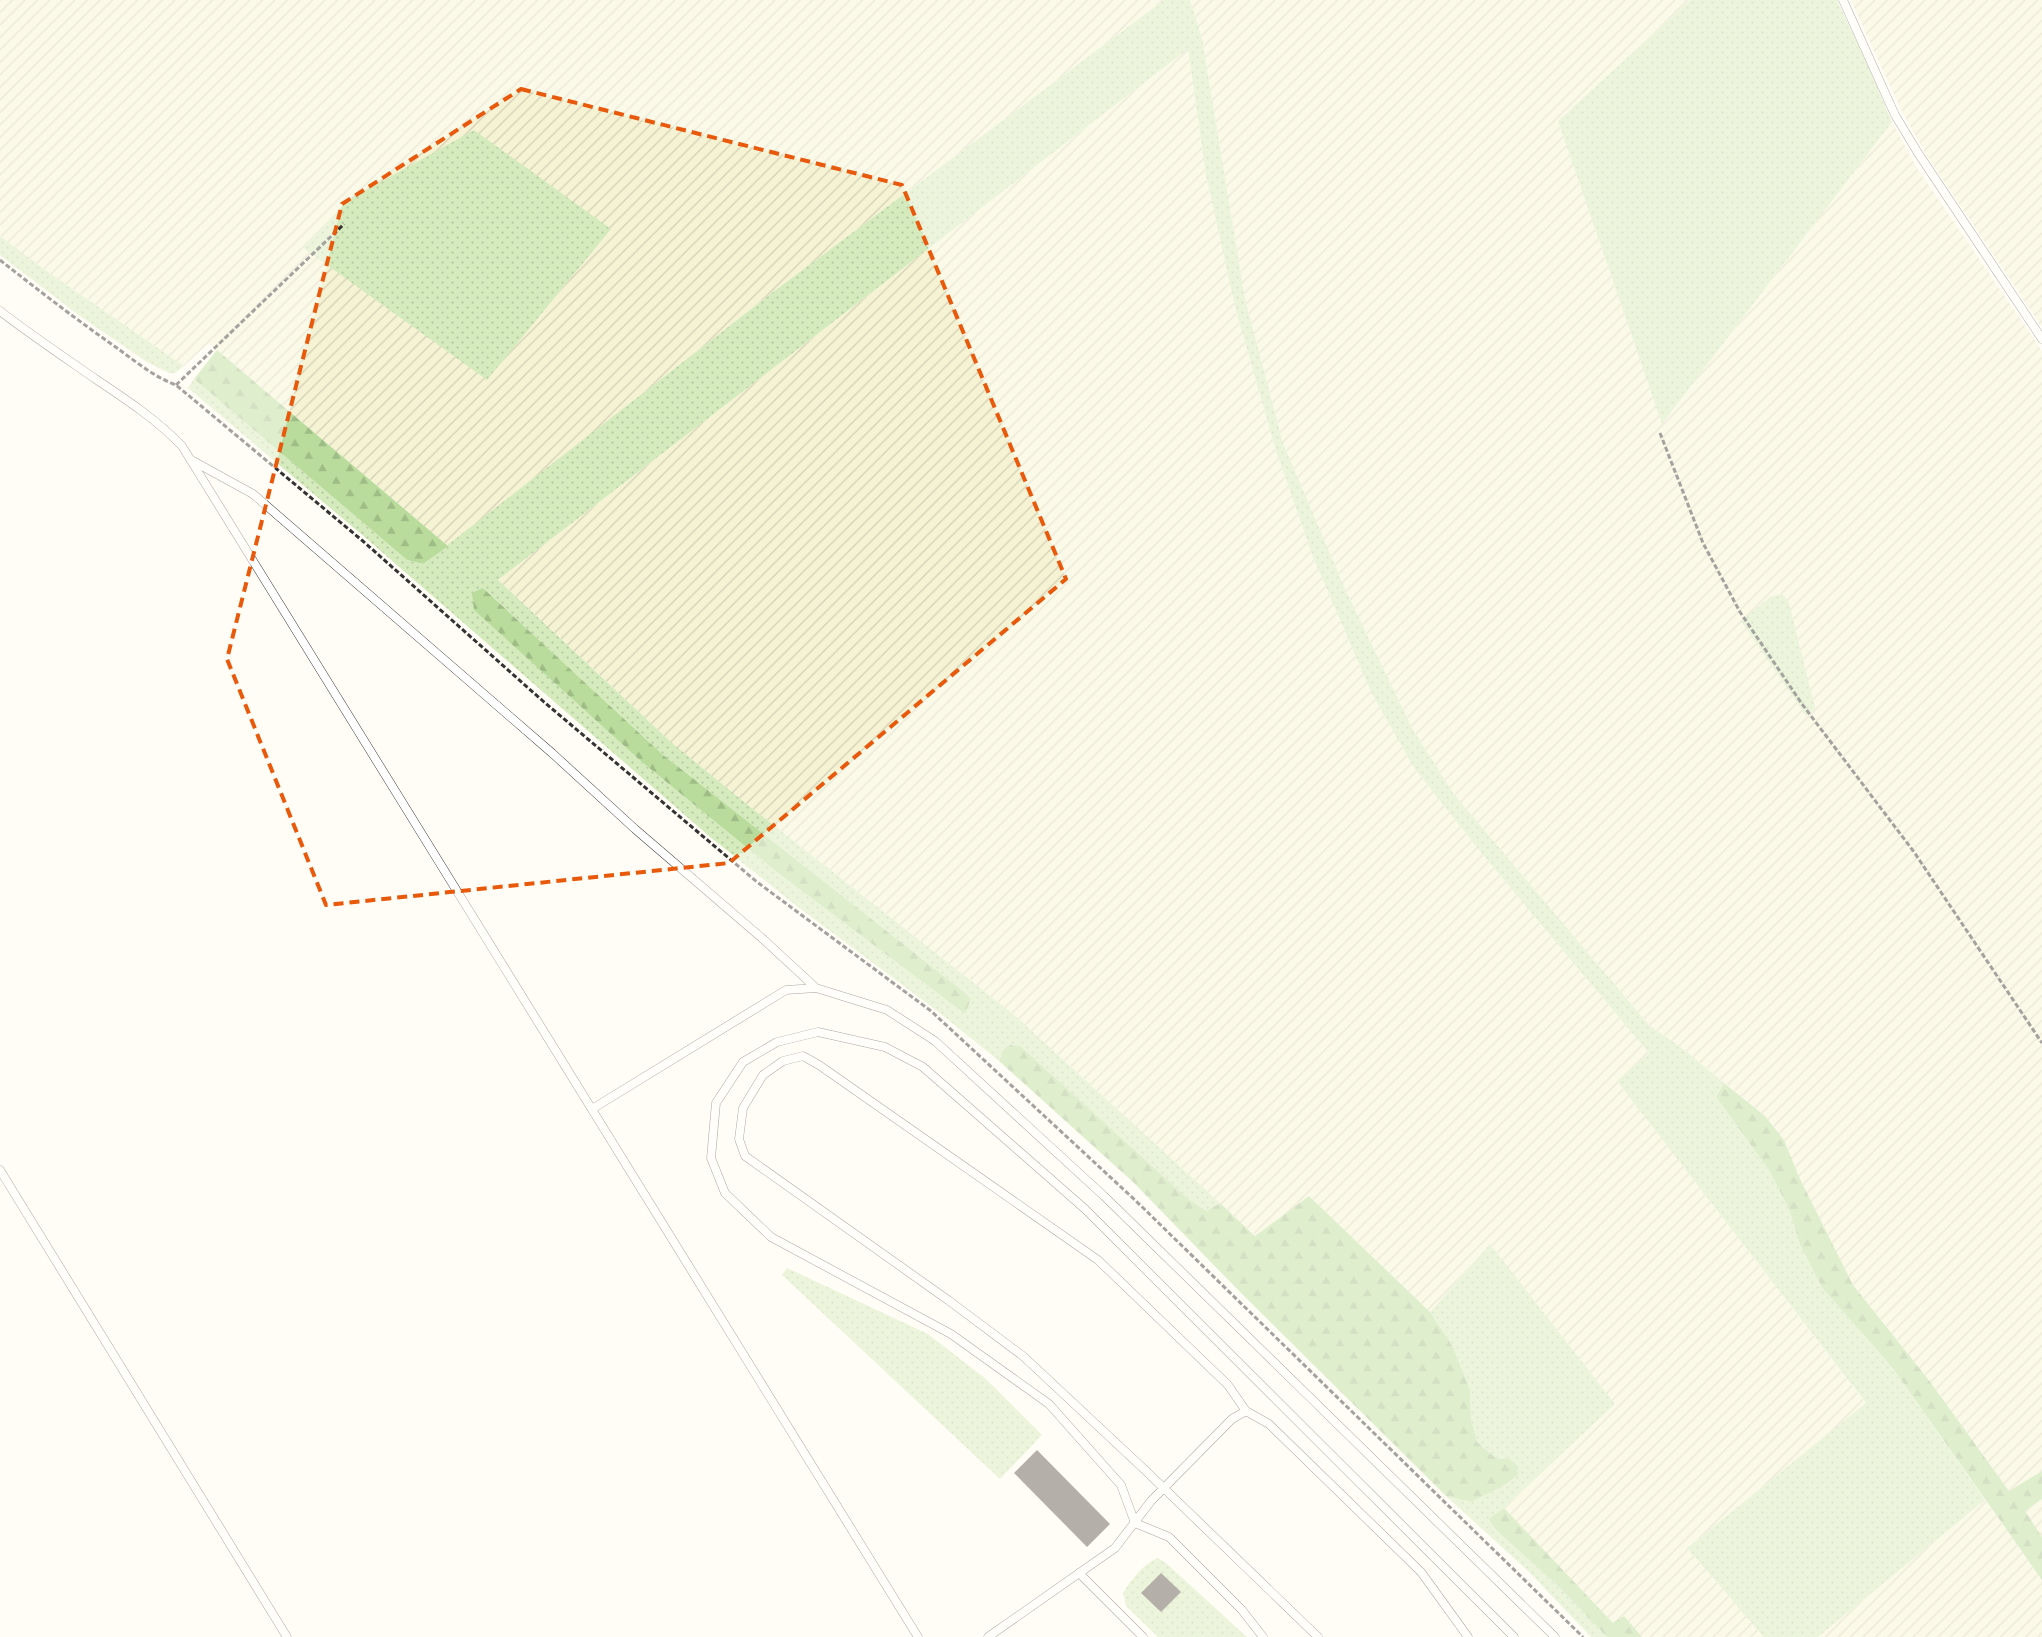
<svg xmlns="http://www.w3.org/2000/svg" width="2042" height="1637" font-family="'Source Serif 4',serif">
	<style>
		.farmland { fill: url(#farmland-furrows) }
		.grass { fill: url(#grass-dots); fill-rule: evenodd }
		.forest { fill: url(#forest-firs) }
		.building { fill: #5a524d }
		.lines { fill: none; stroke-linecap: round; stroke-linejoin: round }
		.lane-casing { stroke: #444; stroke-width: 9 }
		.path { stroke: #333; stroke-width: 3; stroke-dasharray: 5 2.5; stroke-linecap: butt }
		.lane { stroke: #fff; stroke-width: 8 }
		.marked { fill: none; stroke: #e8590c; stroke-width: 4; stroke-dasharray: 10 6; stroke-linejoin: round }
	</style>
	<defs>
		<pattern id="farmland-furrows" width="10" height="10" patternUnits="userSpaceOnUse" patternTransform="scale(1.25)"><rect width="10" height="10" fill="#f6f3d4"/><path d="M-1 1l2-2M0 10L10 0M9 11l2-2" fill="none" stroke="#d2cfb5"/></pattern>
		<pattern id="grass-dots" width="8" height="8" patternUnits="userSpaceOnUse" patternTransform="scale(1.25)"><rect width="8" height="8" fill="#d5ebbd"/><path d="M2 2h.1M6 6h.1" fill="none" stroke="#b6c8a1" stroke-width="1.8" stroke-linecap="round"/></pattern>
		<pattern id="forest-firs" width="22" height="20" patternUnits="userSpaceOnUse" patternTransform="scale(1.25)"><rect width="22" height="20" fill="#b9dc9c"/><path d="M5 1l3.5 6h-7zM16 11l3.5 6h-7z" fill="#9ebc85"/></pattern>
	</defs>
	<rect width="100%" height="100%" fill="#fffdf5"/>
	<g class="farmland">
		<path d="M0 0H1164L773 292 448 546 209 343 184 366 48 272 0 236Z"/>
		<path d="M1190 0H1690L1558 121 1662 424 1892 122 1917 168 2042 351V1471L2009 1491 1931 1383 1853 1285 1800 1179 1784 1140 1765 1116 1686 1051 1649 1025 1453 793 1412 728 1346 591 1283 443 1245 299 1202 38Z"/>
		<path d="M1851 0H2042V327L1927 156 1901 110Z"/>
		<path d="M1188 49 1206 175 1236 311 1276 451 1313 557 1371 692 1414 768 1488 861 1649 1053 1618 1082 1866 1404 1687 1548 1764 1637H1642L1624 1617 1614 1624 1504 1508 1615 1404 1490 1244 1430 1312 1309 1196 1256 1236 1013 1014 748 805 672 743 498 580Z"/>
		<path d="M2042 1499V1537L2025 1511Z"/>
		<path d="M1985 1500 2042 1580V1637H1818Z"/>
	</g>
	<g class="grass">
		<path d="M1164 0H1190L1202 38 1245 299 1283 443 1346 591 1412 728 1453 793 1649 1025 1686 1051 1724 1083 1716 1097 1769 1170 1789 1209 1800 1245 1823 1289 1892 1367 1985 1500 1818 1637H1764L1687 1548 1866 1403 1617 1081 1649 1053 1488 861 1414 768 1371 692 1313 557 1276 451 1236 311 1206 175 1188 49 498 580 672 743 748 805 1013 1014 1220 1203 1207 1211 1188 1199 1010 1045 1004 1049 999 1061 936 1010 798 907 709 836 367 539 188 388 194 379 407 560 423 564 773 292ZM483 588 662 754 963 991 971 999 965 1014 778 873 643 763 475 610Z"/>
		<path d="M1690 0H1837L1870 70 1892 122 1662 424 1558 121Z"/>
		<path d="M474 130 611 229 487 380 302 247 350 199Z"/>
		<path d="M0 236 48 272 184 366 175 373H169L147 362 80 316 0 255Z"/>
		<path d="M1782 594 1788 600 1815 708 1806 716 1741 621 1770 597Z"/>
		<path d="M1490 1244 1615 1404 1504 1508 1490 1519 1495 1529 1560 1588 1607 1637H1591L1528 1571 1446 1496 1471 1502 1500 1488 1517 1475V1465L1509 1458 1497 1459 1477 1442 1471 1419 1470 1390 1453 1347 1430 1312Z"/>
		<path d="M787 1268 928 1334 986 1379 1042 1435 1000 1479 782 1275Z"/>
		<path d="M1158 1558 1166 1563 1247 1637H1158L1126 1606 1123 1593C1130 1581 1145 1562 1158 1558Z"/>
	</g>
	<g class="forest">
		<path d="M217 350 448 546 423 564 407 560 194 379Z"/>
		<path d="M483 588 662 754 963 991 971 999 965 1014 778 873 643 763 474 610 472 593Z"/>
		<path d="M1010 1045 1020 1046 1188 1199 1207 1211 1220 1203 1255 1236 1309 1196 1430 1312 1453 1347 1470 1390 1471 1419 1477 1442 1497 1459 1509 1458 1517 1465 1518 1475 1500 1488 1471 1502 1446 1496 1238 1290 1134 1183 999 1061 1004 1049Z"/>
		<path d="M1724 1083 1765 1116 1784 1140 1800 1179 1853 1285 1931 1383 2009 1491 2042 1471V1499L2025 1511 2042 1537V1580L1892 1367 1823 1289 1800 1245 1789 1209 1769 1170 1716 1097Z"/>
		<path d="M1504 1508 1613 1623 1624 1616 1642 1637H1607L1560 1588 1495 1529 1489 1519Z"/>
	</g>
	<g class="building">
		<path d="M1037 1450 1110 1524 1087 1547 1014 1473Z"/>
		<path d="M1161 1573 1181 1592 1161 1612 1141 1593Z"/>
	</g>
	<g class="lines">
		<g class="lane-casing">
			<g id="lane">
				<path d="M1843 0 1895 115 1918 153 2042 339"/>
				<path d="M0 311C31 335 64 357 97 380 127 400 157 420 182 446L918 1637"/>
				<path d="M193 461 253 494 552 753 635 829 763 939 816 988 786 990 592 1109"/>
				<path d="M816 988 887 1010 935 1041 1104 1196 1555 1637"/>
				<path d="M0 1170 287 1637"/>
				<path d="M1079 1573 1143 1637"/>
				<path d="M988 1637 1115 1548 1151 1501 1232 1419 1246 1411"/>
				<path d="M1263 1637 1242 1610 1169 1537 1135 1523 1121 1485 1049 1404 951 1334 771 1237 725 1193 711 1158 716 1103 743 1062 777 1042 818 1032 885 1047 923 1067 1085 1209 1514 1637"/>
				<path d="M1318 1637 1146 1471 1023 1356 948 1300 745 1156 739 1139 743 1108 763 1075 783 1061 803 1056 819 1065 1098 1260 1228 1385 1246 1411 1269 1424 1421 1572 1468 1637"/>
			</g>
		</g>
		<g class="path">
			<path d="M0 260C38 290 77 320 117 348 135 361 154 377 176 385L364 542 544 702 757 882 931 1011 1135 1200 1583 1637"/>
			<path d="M176 385 344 224"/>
			<path d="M1660 433 1703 543 1740 612 1802 704 1914 852 2042 1043"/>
		</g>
		<use href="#lane" class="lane"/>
	</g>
	<path d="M0 0H2042V1637H0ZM521 89 902 185 1066 579 729 863 326 905 227 659 342 204Z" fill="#fffdf5" fill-opacity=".55" fill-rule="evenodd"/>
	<path class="marked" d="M521 89 902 185 1066 579 729 863 326 905 227 659 342 204Z"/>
</svg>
